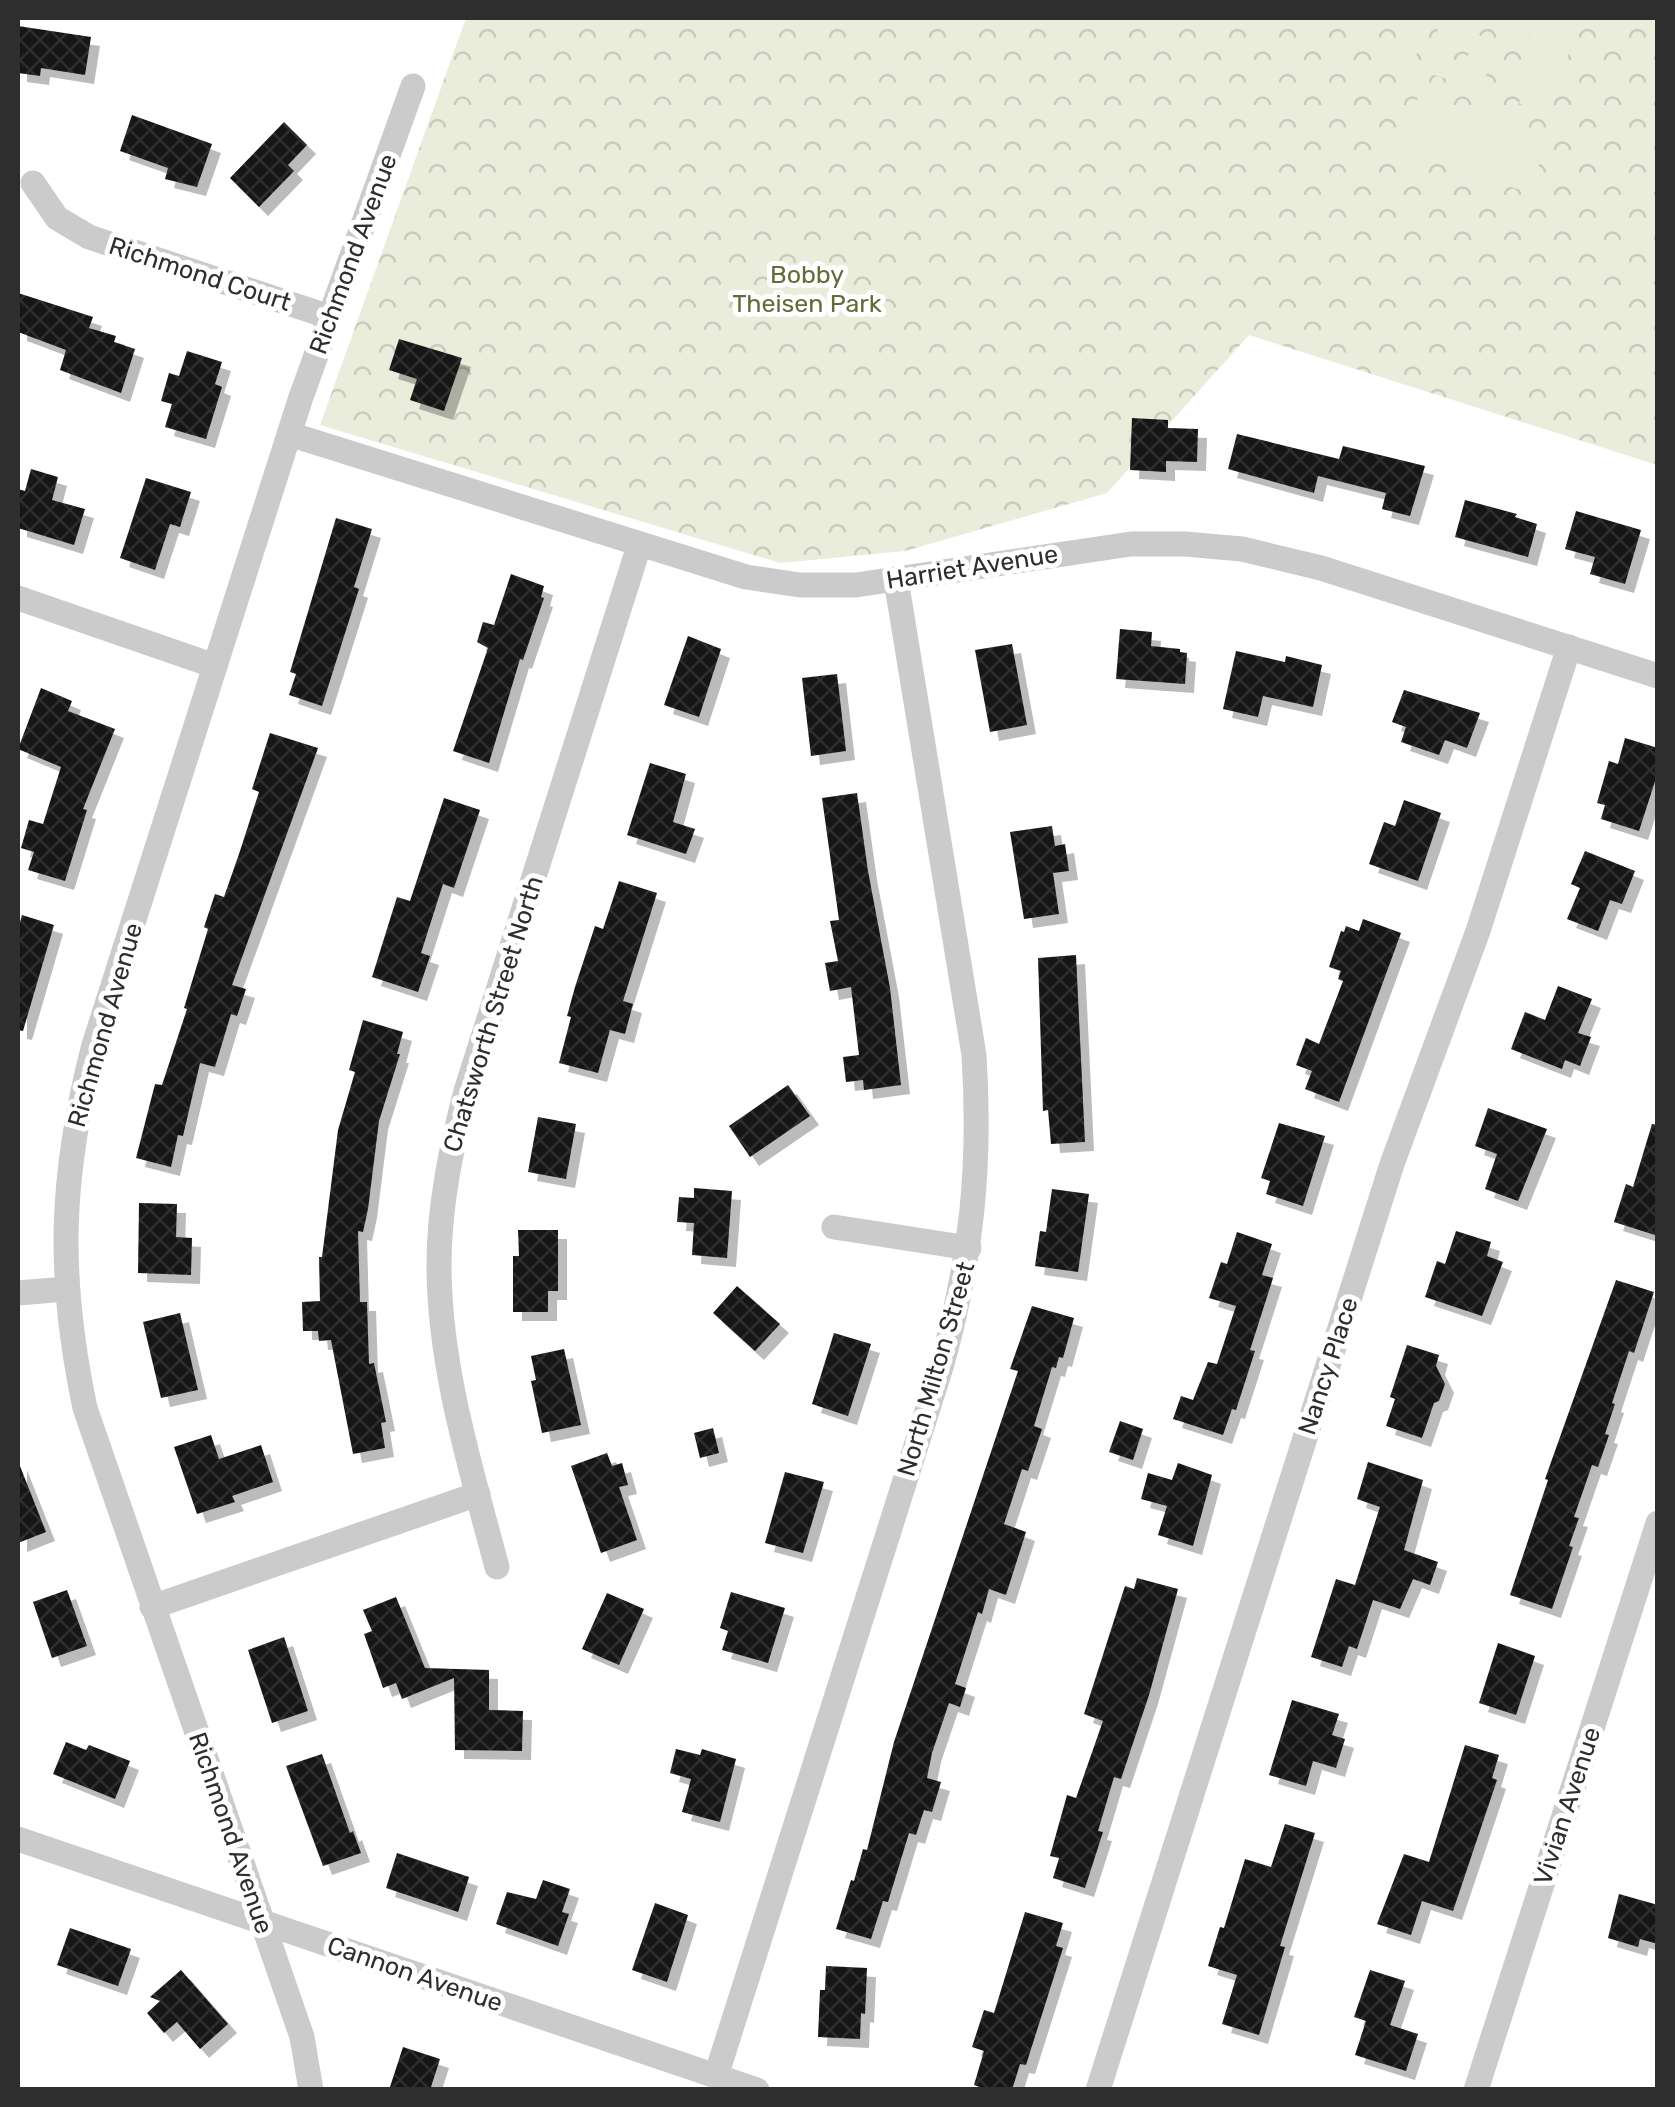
<svg xmlns="http://www.w3.org/2000/svg" width="1675" height="2107" font-family="Rubik,sans-serif">
	<style>
		.forest { fill: url(#forest-crowns) }
		.pitch { fill: #eaeddb }
		.building { fill: url(#building-cross-hatch); filter: url(#shadow) }
		.lines { fill: none; stroke-linecap: round; stroke-linejoin: round }
		.minor { stroke: #cbcbcb; stroke-width: 25 }
		.labels { text-anchor: middle; dominant-baseline: central; stroke-width: 10; stroke-linejoin: round; paint-order: stroke }
		.street-label { font-size: 25px; fill: #2e2e2e; stroke: #fff }
		.park-label { font-size: 25px; fill: #616d38; stroke: #fff }
	</style>
	<defs>
		<pattern id="forest-crowns" width="20" height="18" patternUnits="userSpaceOnUse" patternTransform="scale(2.5)"><rect width="20" height="18" fill="#eaeddb"/><path d="M2 6a3 3 0 1 1 6 0M12 15a3 3 0 1 1 6 0" fill="none" stroke="#c9ccbc"/></pattern>
		<pattern id="building-cross-hatch" width="8" height="8" patternUnits="userSpaceOnUse" patternTransform="scale(2.5)"><rect width="8" height="8" fill="#151515"/><path d="M0 0l8 8M0 8l8-8" fill="none" stroke="#2f2f2f"/></pattern>
		<filter id="shadow"><feDropShadow dx="9" dy="9" stdDeviation="0" flood-color="#0004"/></filter>
	</defs>
	<rect width="100%" height="100%" fill="#fff"/>
	<path class="forest" d="M466 18H1657V465L1249 335 1107 493 905 551 780 563 320 425Z"/>
	<g class="pitch">
		<path d="M1403 18H1428L1412 68 1389 61Z"/>
		<path d="M1535 18H1580L1555 97 1546 95 1541 110 1519 103 1524 88 1514 84Z"/>
		<path d="M1440 22 1462 29 1447 79 1424 72Z"/>
		<path d="M1475 34 1497 41 1481 91 1459 83Z"/>
		<path d="M1419 94 1548 136 1530 193 1401 151Z"/>
	</g>
	<g class="building">
		<path d="M18 26 91 37 85 75 41 68 40 76 18 73Z"/>
		<path d="M132 115 212 144 197 187 165 179 168 168 120 151Z"/>
		<path d="M284 122 307 145 288 165 294 171 259 207 230 178Z"/>
		<path d="M18 293 93 317 89 328 116 336 114 342 135 349 121 393 60 370 66 350 18 332Z"/>
		<path d="M399 339 462 358 444 411 410 400 417 379 389 370Z"/>
		<path d="M187 351 222 362 215 384 222 387 206 439 165 427 172 404 161 401 169 373 179 376Z"/>
		<path d="M1132 418 1168 420V428L1198 429 1197 462 1166 461V472L1130 470Z"/>
		<path d="M1237 434 1339 459 1343 446 1425 466 1410 516 1382 509 1386 493 1318 476 1314 493 1228 469Z"/>
		<path d="M31 469 58 477 52 500 85 509 74 545 18 528V489L25 491Z"/>
		<path d="M146 478 191 492 180 527 170 524 155 570 120 558Z"/>
		<path d="M1465 500 1517 514 1515 517 1537 524 1528 557 1455 537Z"/>
		<path d="M1576 511 1641 530 1625 584 1590 574 1595 557 1565 549Z"/>
		<path d="M336 518 372 529 354 587 359 589 322 706 289 695 296 674 290 672Z"/>
		<path d="M511 574 544 586 541 597 544 598 523 660 520 659 489 763 453 751 488 648 477 642 483 622 494 625Z"/>
		<path d="M1120 629 1152 632 1151 646 1180 649V652L1187 653 1185 684 1116 679Z"/>
		<path d="M688 636 721 649 699 717 664 705Z"/>
		<path d="M1012 644 1027 725 990 732 975 650Z"/>
		<path d="M1236 651 1285 662 1286 656 1322 665 1313 707 1263 696 1258 717 1223 709Z"/>
		<path d="M837 674 846 751 811 756 802 678Z"/>
		<path d="M41 688 72 701 68 711 115 729 83 809 87 810 65 881 28 870 34 852 21 848 29 820 43 824 61 767 18 749Z"/>
		<path d="M1404 690 1480 713 1467 748 1445 740 1439 755 1401 742 1406 727 1392 722Z"/>
		<path d="M270 733 318 748 232 985 246 989 237 1016 231 1014 215 1067 200 1063 183 1136 178 1135 171 1167 136 1158 155 1084 162 1085 187 1009 184 1008 208 929 204 927 215 894 224 897 240 851 259 792 252 789Z"/>
		<path d="M1625 738 1658 748V772L1639 831 1601 819 1605 805 1597 803 1609 761 1618 764Z"/>
		<path d="M650 763 686 774 673 822 695 829 686 854 627 835Z"/>
		<path d="M857 793 868 871 890 988 901 1085 864 1090 863 1080 846 1082 843 1057 859 1055 851 987 830 991 825 963 838 961 830 921 839 920 822 798Z"/>
		<path d="M444 798 480 810 454 888 443 884 421 953 430 956 418 992 372 977 397 897 410 901Z"/>
		<path d="M1404 800 1441 813 1418 881 1369 864 1384 822 1395 826Z"/>
		<path d="M1052 826 1055 846 1065 844 1069 871 1053 873 1059 914 1024 919 1010 832Z"/>
		<path d="M1585 851 1635 871 1622 904 1610 900 1598 931 1567 919 1580 888 1571 884Z"/>
		<path d="M619 881 657 893 623 1001 633 1004 625 1034 610 1030 598 1073 559 1063 571 1017 567 1016 575 987 595 926 603 929Z"/>
		<path d="M22 915 54 925 23 1031 18 1030V929Z"/>
		<path d="M1363 919 1401 933 1339 1102 1305 1089 1312 1071 1296 1065 1306 1038 1319 1044 1343 981 1338 979 1341 971 1329 967 1341 931 1344 932 1346 926 1359 931Z"/>
		<path d="M1076 955 1085 1142 1051 1144 1048 1110 1043 1111 1038 958Z"/>
		<path d="M1558 986 1592 999 1578 1033 1591 1037 1580 1066 1565 1060 1562 1069 1511 1049 1525 1012 1545 1020Z"/>
		<path d="M363 1020 403 1032 397 1054H400L379 1121 368 1209 363 1232 358 1231 360 1302H367L369 1364 374 1363 386 1422 381 1423 385 1448 353 1454 331 1340 319 1341 318 1331H303L302 1302 320 1301 319 1257H322L338 1130 355 1072 349 1070Z"/>
		<path d="M788 1085 810 1116 750 1157 729 1126Z"/>
		<path d="M1488 1108 1547 1129 1518 1201 1485 1189 1497 1154 1475 1146Z"/>
		<path d="M538 1117 576 1124 566 1179 528 1172Z"/>
		<path d="M1279 1123 1325 1136 1303 1206 1266 1194 1270 1181 1261 1178Z"/>
		<path d="M1652 1124 1658 1125V1236L1614 1222 1626 1184 1633 1187Z"/>
		<path d="M694 1188 732 1191 727 1258 692 1255 694 1223 677 1222 679 1197 694 1198Z"/>
		<path d="M1052 1189 1089 1194 1078 1272 1035 1266 1040 1231 1046 1232Z"/>
		<path d="M139 1203 177 1204 176 1237 192 1238 191 1275 138 1273Z"/>
		<path d="M518 1230H558V1291H548V1312H513V1256H519Z"/>
		<path d="M1456 1231 1491 1242 1487 1256 1503 1262 1482 1316 1425 1297 1437 1261 1445 1264Z"/>
		<path d="M1237 1232 1272 1244 1262 1275 1273 1278 1250 1350 1255 1351 1236 1410 1232 1409 1223 1435 1173 1419 1181 1396 1193 1400 1208 1362 1217 1364 1236 1306 1209 1298 1221 1262 1227 1264Z"/>
		<path d="M1616 1280 1654 1292 1634 1353 1629 1351 1612 1403 1615 1404 1605 1434 1609 1435 1598 1467 1592 1465 1574 1517 1579 1518 1569 1546 1573 1547 1552 1609 1510 1595 1548 1480 1545 1479Z"/>
		<path d="M737 1286 780 1324 755 1351 713 1313Z"/>
		<path d="M1032 1306 1074 1318 1063 1358 1059 1357 1056 1368 1052 1367 1034 1426 1042 1429 1028 1471 1022 1469 1004 1524 1026 1532 1006 1595 989 1589 982 1614 978 1612 955 1684 966 1688 960 1707 949 1703 932 1753 927 1778 941 1782 932 1812 924 1810 916 1835 909 1833 888 1902 883 1901 871 1939 836 1929 851 1880 854 1881 863 1849 867 1850 894 1742 1018 1371 1010 1369Z"/>
		<path d="M180 1313 198 1390 161 1398 143 1322Z"/>
		<path d="M834 1333 871 1344 848 1416 812 1404Z"/>
		<path d="M1407 1345 1439 1355 1436 1366 1445 1384 1439 1401 1434 1403 1422 1438 1386 1426 1395 1399 1390 1397Z"/>
		<path d="M564 1349 581 1425 542 1433 531 1381 536 1380 531 1356Z"/>
		<path d="M1120 1421 1143 1429 1133 1460 1109 1452Z"/>
		<path d="M713 1428 719 1453 700 1458 694 1433Z"/>
		<path d="M211 1435 219 1459 261 1445 273 1482 232 1496 235 1502 197 1514 174 1447Z"/>
		<path d="M607 1453 612 1466 622 1463 628 1485 619 1487 637 1540 601 1553 571 1466Z"/>
		<path d="M18 1461 46 1532 18 1543Z"/>
		<path d="M1368 1462 1423 1480 1404 1550 1438 1562 1430 1585 1413 1579 1400 1609 1373 1600 1357 1649 1349 1646 1342 1667 1311 1657 1336 1579 1355 1585 1380 1507 1357 1499Z"/>
		<path d="M1178 1463 1212 1475 1193 1546 1158 1535 1167 1506 1141 1499 1148 1473 1172 1480Z"/>
		<path d="M785 1472 824 1482 803 1553 765 1543Z"/>
		<path d="M1137 1578 1178 1589 1149 1695 1121 1779 1114 1777 1098 1831 1103 1832 1085 1888 1053 1878 1059 1858 1050 1856 1067 1795 1076 1798 1103 1721 1084 1714 1125 1586 1134 1589Z"/>
		<path d="M67 1590 87 1646 52 1658 33 1602Z"/>
		<path d="M731 1592 785 1608 768 1663 722 1650 728 1631 720 1628Z"/>
		<path d="M607 1593 644 1609 619 1665 582 1649Z"/>
		<path d="M396 1597 425 1668 489 1670V1710L523 1711 522 1751 455 1750 454 1678 402 1699 396 1683 383 1688 364 1634 372 1631 363 1610Z"/>
		<path d="M284 1637 308 1711 272 1723 248 1650Z"/>
		<path d="M1498 1643 1535 1656 1516 1715 1479 1703Z"/>
		<path d="M1292 1700 1339 1714 1332 1735 1345 1739 1336 1768 1313 1761 1306 1786 1269 1775Z"/>
		<path d="M66 1742 86 1750 89 1745 130 1761 115 1799 53 1774Z"/>
		<path d="M1465 1745 1499 1755 1492 1778 1497 1780 1453 1911 1422 1901 1411 1935 1377 1924 1404 1854 1429 1862Z"/>
		<path d="M676 1749 700 1755 702 1749 736 1759 720 1822 682 1812 691 1779 670 1773Z"/>
		<path d="M322 1754 350 1833 353 1831 361 1853 323 1866 286 1766Z"/>
		<path d="M1285 1824 1315 1833 1280 1946 1285 1947 1259 2035 1222 2024 1237 1975 1208 1966 1220 1927 1224 1928 1245 1859 1271 1867Z"/>
		<path d="M397 1853 469 1877 458 1912 386 1888Z"/>
		<path d="M543 1880 570 1889 562 1912 569 1914 558 1946 496 1924 507 1892 536 1899Z"/>
		<path d="M1619 1894 1658 1905V1944L1640 1939 1638 1947 1608 1938Z"/>
		<path d="M655 1903 688 1915 667 1982 632 1970Z"/>
		<path d="M1025 1912 1063 1923 1056 1946 1063 1948 1026 2065 1020 2064 1012 2090H988L974 2085 984 2051 972 2047 984 2010 994 2013Z"/>
		<path d="M70 1928 131 1949 118 1986 57 1965Z"/>
		<path d="M826 1966 867 1968 865 2014 861 2013 860 2039 818 2037 820 1990H825Z"/>
		<path d="M181 1970 228 2024 200 2049 177 2022 164 2033 147 2013 160 2001 150 1997Z"/>
		<path d="M1370 1970 1405 1981 1390 2025 1418 2034 1406 2071 1355 2055 1366 2021 1354 2017Z"/>
		<path d="M403 2047 440 2059 430 2090H389Z"/>
	</g>
	<g class="lines">
		<g class="minor">
			<path d="M33 183 57 218 89 237 330 317"/>
			<path d="M289 434 746 577 800 585H856L1131 544H1185L1242 549 1321 568 1658 676"/>
			<path d="M18 598 215 666"/>
			<path d="M834 1227 969 1248"/>
			<path d="M18 1293 66 1289"/>
			<path d="M497 1567C471 1469 439 1367 439 1265 439 1206 451 1149 466 1091L639 546"/>
			<path d="M152 1607 478 1494"/>
			<path d="M18 1839 757 2090"/>
			<path d="M716 2076 942 1364C972 1255 981 1167 974 1055L896 580"/>
			<path d="M311 2090 302 2037 85 1408C57 1275 60 1176 94 1045L300 400 413 86"/>
			<path d="M1098 2090 1392 1164 1478 931 1569 647"/>
			<path d="M1476 2090 1658 1523"/>
		</g>
	</g>
	<g class="labels">
		<g class="street-label">
			<text transform="translate(353 254) rotate(-70)">Richmond Avenue</text>
			<text transform="translate(200 274) rotate(18)">Richmond Court</text>
			<text transform="translate(972 567) rotate(-9)">Harriet Avenue</text>
			<text transform="translate(493 1014) rotate(-73)">Chatsworth Street North</text>
			<text transform="translate(105 1025) rotate(-74)">Richmond Avenue</text>
			<text transform="translate(1328 1366) rotate(-72)">Nancy Place</text>
			<text transform="translate(936 1369) rotate(-74)">North Milton Street</text>
			<text transform="translate(1567 1806) rotate(-72)">Vivian Avenue</text>
			<text transform="translate(231 1833) rotate(71)">Richmond Avenue</text>
			<text transform="translate(415 1974) rotate(19)">Cannon Avenue</text>
		</g>
		<g class="park-label">
			<text x="807" y="274">Bobby<tspan x="807" dy="29">Theisen Park</tspan></text>
		</g>
	</g>
	<rect width="1675" height="2107" fill="none" stroke="#2e2e2e" stroke-width="40"/>
</svg>
